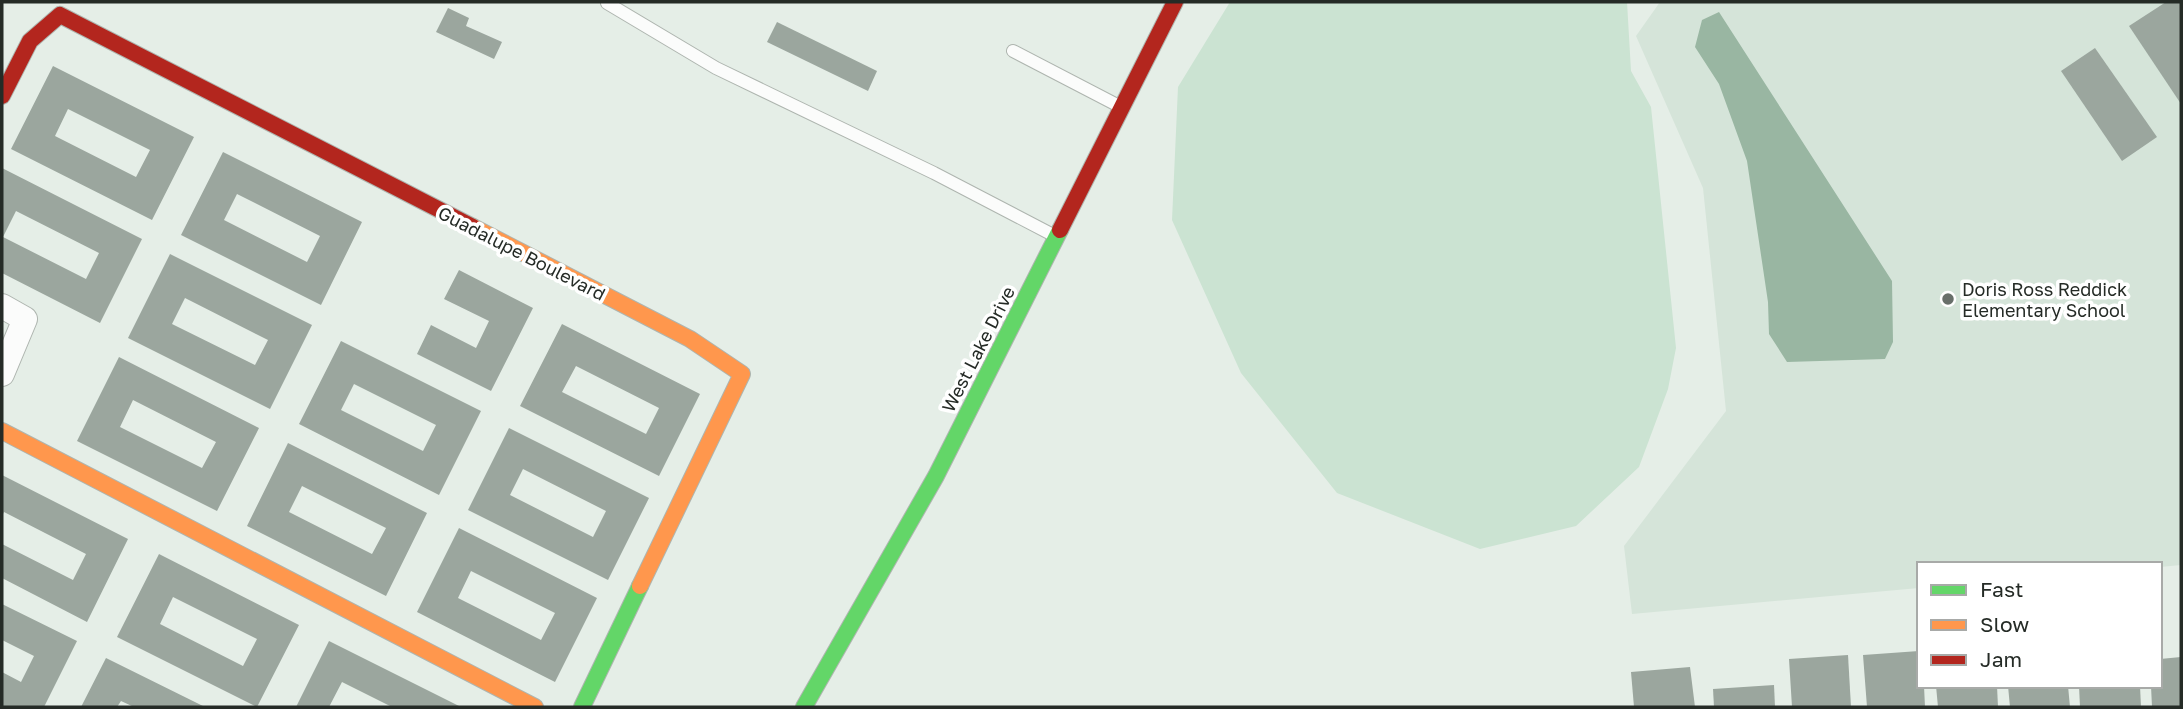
<svg xmlns="http://www.w3.org/2000/svg" width="2183" height="709" font-family="'Golos Text',sans-serif">
	<style>
		.built { fill: #d5e4d9 }
		.green { fill: #cbe3d2 }
		.water { fill: #99b6a2 }
		.building { fill: #9ba69e; fill-rule: evenodd }
		.lines { fill: none; stroke-linecap: round; stroke-linejoin: round }
		.lane-casing { stroke: #aeb5af; stroke-width: 14 }
		.street-casing { stroke: #aeb5af; stroke-width: 26 }
		.fast-casing { stroke: #aeb5af; stroke-width: 18 }
		.slow-casing { stroke: #aeb5af; stroke-width: 18 }
		.jam-casing { stroke: #aeb5af; stroke-width: 18 }
		.lane { stroke: #fbfcfb; stroke-width: 12 }
		.street { stroke: #fbfcfb; stroke-width: 24 }
		.fast { stroke: #63d668; stroke-width: 16 }
		.slow { stroke: #ff974d; stroke-width: 16 }
		.jam { stroke: #b3261e; stroke-width: 16 }
		.poi-dot { fill: #686f6a; stroke: #fff; stroke-width: 2.5 }
		.labels { text-anchor: middle; dominant-baseline: central; stroke-width: 7; stroke-linejoin: round; paint-order: stroke }
		.street-label { font-size: 18px; fill: #252b26; stroke: #fff }
		.poi-label { font-size: 18px; fill: #252b26; stroke: #fff; text-anchor: start }
	</style>
	<rect width="100%" height="100%" fill="#e5eee7"/>
	<path class="built" d="M1660 2H2181V565L2160 567V564H1919V588L1632 614 1624 546 1726 411 1703 188 1636 36Z"/>
	<path class="green" d="M1230 2H1627L1631 71 1651 107 1676 348 1668 389 1639 467 1576 526 1480 549 1337 493 1241 373 1172 220 1178 87Z"/>
	<path class="water" d="M1719 12 1892 281 1893 342 1885 359 1787 362 1769 334 1768 302 1747 161 1719 84 1695 47 1702 20Z"/>
	<g class="building">
		<path d="M2166 2H2181V104L2129 26Z"/>
		<path d="M448 8 469 18 466 26 502 42 494 59 436 32Z"/>
		<path d="M777 22 877 71 868 91 767 42Z"/>
		<path d="M2095 48 2157 137 2122 161 2061 71Z"/>
		<path d="M53 66 194 137 152 220 11 149ZM68 109 150 150 136 177 55 136Z"/>
		<path d="M223 152 362 222 321 305 181 235ZM237 194 320 236 307 262 224 220Z"/>
		<path d="M2 168 142 239 100 323 2 273ZM16 211 99 253 86 279 3 237Z"/>
		<path d="M170 254 312 325 270 409 128 338ZM185 298 268 340 255 365 172 324Z"/>
		<path d="M459 270 533 308 491 391 417 354 431 325 476 348 489 321 444 299Z"/>
		<path d="M562 324 700 394 659 476 520 406ZM576 366 659 408 646 434 562 392Z"/>
		<path d="M341 341 481 411 439 495 299 424ZM354 384 436 425 423 451 341 410Z"/>
		<path d="M119 357 259 428 217 511 77 441ZM133 400 216 442 202 468 120 427Z"/>
		<path d="M509 428 649 498 608 580 468 510ZM523 469 606 511 593 537 510 495Z"/>
		<path d="M288 443 427 513 386 596 247 526ZM302 486 386 528 372 554 289 512Z"/>
		<path d="M2 475 128 539 87 622 2 578V544L73 580 86 554 4 512 2 516Z"/>
		<path d="M459 528 597 598 555 682 417 612ZM471 571 555 613 541 640 458 598Z"/>
		<path d="M159 554 299 625 257 707 117 637ZM173 597 257 639 243 666 160 624Z"/>
		<path d="M2 604 77 641 44 707H2V672L21 682 34 656 2 640Z"/>
		<path d="M329 641 461 707H392L342 682 329 707H296Z"/>
		<path d="M1919 651V686H1924L1925 707H1867L1863 655Z"/>
		<path d="M1848 655 1851 707H1792L1789 659Z"/>
		<path d="M2181 657V707H2152L2151 686H2160V659Z"/>
		<path d="M106 658 205 707H134L121 701 117 707H81Z"/>
		<path d="M1690 667 1695 707H1634L1631 672Z"/>
		<path d="M1774 685 1775 707H1714L1713 689Z"/>
		<path d="M1936 686H1997L1998 707H1938Z"/>
		<path d="M2008 686H2068L2070 707H2010Z"/>
		<path d="M2079 686H2140L2141 707H2080Z"/>
	</g>
	<g class="lines">
		<g class="lane-casing">
			<g id="lane">
				<path d="M607 3 716 68 934 173 1053 235"/>
				<path d="M1013 51 1119 106"/>
			</g>
		</g>
		<g class="street-casing">
			<path id="street" d="M2 306 25 319 2 374"/>
		</g>
		<g class="fast-casing">
			<g id="fast">
				<path d="M582 707 640 586"/>
				<path d="M804 707 936 476 1060 230"/>
			</g>
		</g>
		<g class="slow-casing">
			<g id="slow">
				<path d="M473 227 690 339 742 374 640 586"/>
				<path d="M2 431 535 707"/>
			</g>
		</g>
		<g class="jam-casing">
			<g id="jam">
				<path d="M2 96 30 41 60 15 473 227"/>
				<path d="M1060 230 1175 2"/>
			</g>
		</g>
		<use href="#lane" class="lane"/>
		<use href="#street" class="street"/>
		<use href="#fast" class="fast"/>
		<use href="#slow" class="slow"/>
		<use href="#jam" class="jam"/>
	</g>
	<circle class="poi-dot" cx="1948" cy="299" r="7"/>
	<g class="labels">
		<g class="street-label">
			<text transform="translate(522 253) rotate(27)">Guadalupe Boulevard</text>
			<text transform="translate(978 349) rotate(-63)">West Lake Drive</text>
		</g>
		<g class="poi-label">
			<text x="1962" y="289">Doris Ross Reddick<tspan x="1962" dy="21">Elementary School</tspan></text>
		</g>
	</g>
	<rect width="2183" height="709" fill="none" stroke="#252b26" stroke-width="7"/>
	<rect x="1917" y="562" width="245" height="126" fill="#ffffff" stroke="#a8aaa8" stroke-width="2"/>
	<rect x="1931" y="585" width="35" height="10" fill="#63d668" stroke="#a8aaa8" stroke-width="2"/>
	<text x="1980" y="597" font-size="21" fill="#252b26">Fast</text>
	<rect x="1931" y="620" width="35" height="10" fill="#ff974d" stroke="#a8aaa8" stroke-width="2"/>
	<text x="1980" y="632" font-size="21" fill="#252b26">Slow</text>
	<rect x="1931" y="655" width="35" height="10" fill="#b3261e" stroke="#a8aaa8" stroke-width="2"/>
	<text x="1980" y="667" font-size="21" fill="#252b26">Jam</text>
</svg>
